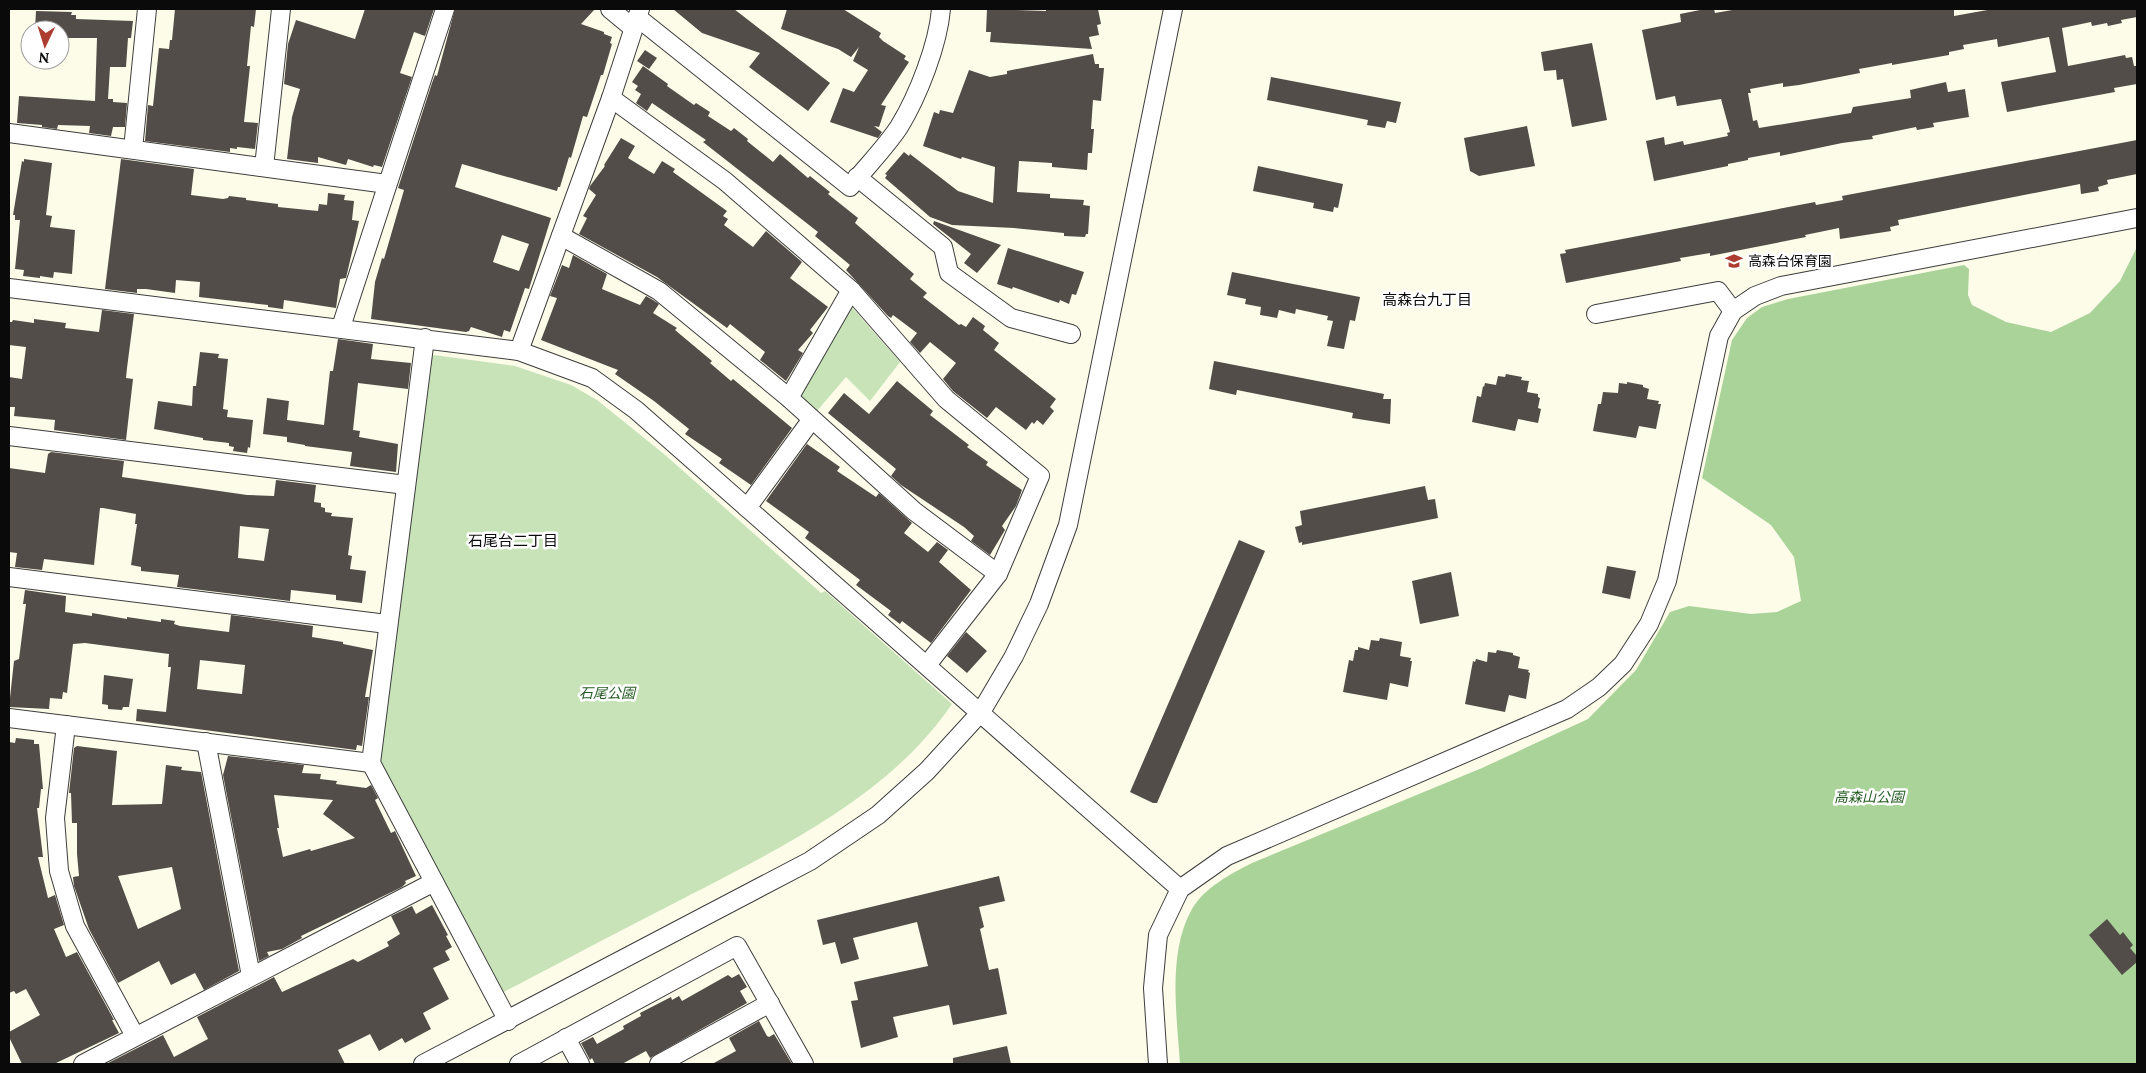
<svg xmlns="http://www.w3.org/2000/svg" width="2146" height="1073" font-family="Lora,'Noto Sans JP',serif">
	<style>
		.green { fill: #c7e3b7 }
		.forest { fill: #a9d398 }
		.building { fill: #524d48; fill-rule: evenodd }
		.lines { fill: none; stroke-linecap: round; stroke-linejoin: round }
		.minor-casing { stroke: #3d3d3d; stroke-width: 20 }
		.minor { stroke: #fff; stroke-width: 18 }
		.labels { text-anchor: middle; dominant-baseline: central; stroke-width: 5; stroke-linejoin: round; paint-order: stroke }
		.poi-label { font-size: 14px; fill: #0a0a0a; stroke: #fff; text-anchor: start }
		.park-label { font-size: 14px; font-style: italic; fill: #255b22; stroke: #fff }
		.neighbourhood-label { font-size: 15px; fill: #0a0a0a; stroke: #fff }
	</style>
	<rect width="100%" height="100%" fill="#fdfce9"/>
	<g class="green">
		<path d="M850 305 900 362 870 401 846 377 816 412 797 395Z"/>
		<path d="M434 355 515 366 571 385 597 400 664 454 821 593 825 591 952 704C890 795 784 846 690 895 627 927 565 960 502 993L382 766 380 756 431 357Z"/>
	</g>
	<path class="forest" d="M2137 247V1064H1180C1177 1016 1167 953 1192 909 1204 888 1232 873 1252 863L1482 768 1588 719 1636 670 1670 612 1689 606 1751 614 1777 612 1801 601 1794 557 1771 525 1702 478 1732 340 1747 318 1762 307 1788 299 1964 265 1969 269 1968 295 1972 305 2006 322 2051 332 2090 313 2120 281Z"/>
	<g class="building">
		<path d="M175 9H256L254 27 251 26 247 66H250L244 122 258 123 255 149 237 147V149L230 148V152L145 141 148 105 153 106 159 48 169 49 170 40H172Z"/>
		<path d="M365 9H434L425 36 414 32 400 73 412 77 382 167 374 165 373 167 348 159 346 165 318 157V163L287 159 292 117 300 89 284 84 288 44 296 20 355 39Z"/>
		<path d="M455 9H595L581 24 604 32V34L612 37 610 43 612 44 603 75H601L587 117 583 116 571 158 569 157 560 187H558L557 191 462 164 455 187 551 218 529 289 525 288 510 332 504 330 502 337 471 327 469 331 466 332 371 319 375 282 382 258 384 259 404 190 398 188 432 83 435 75 437 76ZM502 235 529 244 519 271 493 262Z"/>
		<path d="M673 9H734L830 83 808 111 749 67 760 53 702 33Z"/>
		<path d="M787 9H843L881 33 879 37 883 41 906 56 904 59 909 62 881 105 886 106 879 127 874 126 882 132 878 138 830 122 843 88 854 92 868 70 853 61 859 47 851 57 838 49 781 29Z"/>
		<path d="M987 9 1046 11V9H1098L1101 24 1097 25 1099 35 1089 37 1092 49 990 42 991 32H986Z"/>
		<path d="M1700 9H1714L1715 13 1738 9H1954V16L1993 9H2137V17L2121 20 2122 23 2108 26 2107 23 2092 26 2091 22 2062 28 2068 66 2125 55 2126 58 2132 57 2134 66H2137V84L2114 88 2115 92 2007 112 2001 82 2056 72 2049 37 1998 47 1997 39 1963 45 1964 49 1949 52V55L1892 65V63L1859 69 1860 73 1799 85 1783 87V83L1750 89 1751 93H1748L1753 121 1757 120 1759 128 1851 113 1853 107 1911 98 1910 90 1946 82 1948 92 1965 89 1969 117 1933 123 1934 127 1917 130 1916 127 1872 136 1873 139 1842 143 1780 156V152L1748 158V160L1728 164V166L1654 181 1646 141 1664 137 1665 145 1683 141 1684 145 1728 136 1727 133 1730 132 1721 99 1677 106 1675 96 1656 100 1642 30 1681 22 1680 14 1700 10Z"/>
		<path d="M36 11 72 12 71 15H76V19L133 21 131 38H128L126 67H110L108 99H113V102L127 103 125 127H113L111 136 89 133 90 126 58 125 57 129 42 127V125L17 123 19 96 95 101 97 38H60V30H35Z"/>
		<path d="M1592 43 1607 120 1572 127 1563 79 1557 80 1556 70 1544 71 1541 52Z"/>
		<path d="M645 50 657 58 649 69 637 61Z"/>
		<path d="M1093 54 1095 64H1099V68H1104L1101 101 1093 100 1091 129H1094L1092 153H1088L1087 170 1052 167V163L1019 161 1017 192 1050 194V198L1084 200 1083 205 1090 206 1088 234H1086L1085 237 1064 236V233L1014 228 952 225 930 217 885 178 887 175 885 174 904 152 909 156 910 154 958 191 993 203 995 167 962 157 961 159 923 146 934 112 939 114 940 110 953 113 969 70 990 77 1007 74V71Z"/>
		<path d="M643 66 668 84 667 86 694 105 696 103 710 112 708 116 731 131 734 128 748 139 747 141 773 162 780 154 808 178 810 176 830 192 828 194 858 218 855 223 914 274 910 279 927 293 923 297 959 325 961 324 966 327 973 317 985 326 983 330 999 343 994 350 1056 399 1050 407 1054 411 1043 425 1037 420 1034 424 1032 422 1026 430 996 407 987 418 953 391 943 379 956 363 930 342 920 353 910 342 917 333 893 315 891 318 888 316 846 270 850 265 815 236 818 232 703 142 706 140 652 103 647 111 636 103 641 94 635 90 638 86 632 82Z"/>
		<path d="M1271 77 1401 102 1396 123 1387 121 1385 128 1367 125 1368 120 1267 100Z"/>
		<path d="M1527 126 1535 166 1479 176 1470 171 1464 138Z"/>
		<path d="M621 138 635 146 628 158 654 174 662 161 675 169 673 172 727 211 723 216 728 219 724 225 753 247 766 231 802 262 790 278 828 307 810 330 813 333 798 350 803 353 786 381 760 360 765 352 730 324 727 328 657 277 579 234 587 218 583 216 596 195 589 189 590 186 605 166 604 165Z"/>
		<path d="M2137 140V174L2107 180 2108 184 2098 187 2099 191 2081 194 2080 184 1898 220 1899 225 1890 227 1891 231 1840 239 1839 228 1805 235 1806 237 1710 256V253L1680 258 1681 261 1566 283 1560 254 1566 253 1565 250 1815 202 1816 205 1843 200 1842 196Z"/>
		<path d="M24 159 52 163 46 215 52 216 50 227 75 230 72 274 54 272 53 278 40 276V278L23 276 24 270 15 269 20 220H15V215H13L22 161 24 162Z"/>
		<path d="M121 159 194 169 191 195 223 199 228 198 229 196 246 198V200L278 204V207L318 211 319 204 327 205 328 193 345 195 344 200 354 201 352 220 359 221 356 235 346 278 340 279 336 308 284 300 283 309 268 307V305L199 297 200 282 176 280 175 293 146 289H137V293L105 289Z"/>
		<path d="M1258 166 1343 184 1338 208 1334 207 1333 212 1313 208 1314 203 1253 191Z"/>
		<path d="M934 221 1001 245 977 273 964 263 971 254 933 224Z"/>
		<path d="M1008 248 1084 272 1076 295 1072 294 1069 304 1060 300 1059 303 1013 287 1012 289 997 284Z"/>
		<path d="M573 255 607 274 602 289 640 305 646 296 653 300 659 304 653 313 677 328 675 330 712 361 710 363 731 381 733 379 792 428 751 485 719 463 722 459 685 434 689 429 654 401 615 374 618 370 541 340 557 298 550 296 562 265 569 268Z"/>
		<path d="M1232 272 1360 297 1355 321 1350 320 1344 349 1327 346 1333 321 1327 320 1328 316 1296 309 1295 314 1279 310 1277 318 1260 315 1261 307 1245 304 1246 299 1227 295Z"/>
		<path d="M102 310 134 314 127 368 126 378 133 379 126 440 54 430 55 420 14 416 15 407H9V377L22 379 26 347 9 345V322H12L13 320 34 323V319L66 323 65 328 99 332Z"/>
		<path d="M338 339 373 344 371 359 411 363 408 389 358 383 353 430 360 431 359 437 398 444 396 472 350 466 352 452 305 446V445L287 442V437L263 434 267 398 289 401 287 420 324 425 330 371H333Z"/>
		<path d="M200 352 219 354 218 358 228 359 223 409 228 410 227 417 253 420 250 448 248 447 247 453 233 451 234 447 229 446V443L203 440V438L154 429 158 401 192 406 193 386H196Z"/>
		<path d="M1214 361 1384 394 1383 399H1391L1390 424 1352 418 1353 413 1237 390 1236 395 1209 389Z"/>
		<path d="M1506 374 1522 377 1521 380 1529 381 1527 392 1538 394V397L1540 398 1538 408 1541 409 1538 423 1518 419 1515 431 1472 422 1477 396 1481 397 1483 386 1484 387 1485 383 1496 385 1498 376 1505 377Z"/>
		<path d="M897 381 933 411 930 415 969 445 967 447 988 462 986 465 1022 490 1016 506 1002 526 1005 530 990 555 971 541 974 536 964 527 901 485 891 476 896 469 828 413 844 393 869 414Z"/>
		<path d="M1627 382 1643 385V387L1649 389 1647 399 1659 401 1658 404H1661L1656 429 1639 426 1636 438 1593 431 1598 404H1601L1603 392 1618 393 1619 383 1627 384Z"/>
		<path d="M809 441 807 444 840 467 837 471 876 497 879 493 912 523 904 533 928 552 937 542 948 550 939 562 971 590 931 643 902 621 900 624 888 615 891 611 856 585 860 580 805 538 809 532 766 501Z"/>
		<path d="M51 452 124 461 122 477 247 495 274 496 276 480 316 485 314 502 321 503V507L325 508V512L332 513 331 516 353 518 348 555 352 556 350 569 366 571 362 603 336 600V595L291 590 290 601 177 587 179 575 141 571V567L131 565 137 524H135L136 514 103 508H100L94 565 44 559 42 570 15 567 17 553 9 552V468L45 473 48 454ZM240 526 269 529 264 561 238 558Z"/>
		<path d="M1425 486 1428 500 1435 499 1438 518 1302 545V542L1299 543 1295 527 1302 525 1300 511Z"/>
		<path d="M1239 540 1265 551 1157 803H1153L1130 792Z"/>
		<path d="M1607 566 1636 571 1630 599 1602 593Z"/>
		<path d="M1451 572 1459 616 1420 624 1412 581Z"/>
		<path d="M25 590 66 596 65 612 92 616V613L127 619V617L161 622V619L175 621 174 624 180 626 229 632 231 615 313 626 312 637 343 642V644L373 650 365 697H369L362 746 357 745 356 750 136 721 137 709 166 712 171 667H168L169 654 85 643 73 644 67 693 63 692 62 699 50 698 49 709 9 707 14 661 19 659 26 604H23ZM200 660 245 665 242 694 197 689Z"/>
		<path d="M966 632 987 651 967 673 947 656Z"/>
		<path d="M1380 638 1402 642 1400 656 1411 658 1410 661H1412L1408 687 1390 683 1387 700 1343 692 1349 660 1353 661 1355 650H1358V647L1369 650 1371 640 1379 641Z"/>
		<path d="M1497 650 1513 653V655L1520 657 1518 668 1529 670 1528 672 1530 673 1526 699 1509 695 1505 712 1465 704 1473 661 1475 662 1476 659 1487 662 1488 652 1496 653Z"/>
		<path d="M104 675 133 679 129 707H123L122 710 108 709V705L102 704Z"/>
		<path d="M16 738 34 740V744H39L43 789H41L39 808H37L43 857H38L48 898 55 895 64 925 54 929 66 957 77 952 114 1020H112L119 1033 54 1064H22L9 1037V1032L40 1015 26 989 16 994 14 991 9 993V742L15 743Z"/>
		<path d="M77 746 117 751 112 805 162 804 166 765 182 767 181 770 201 772 239 971 204 990 195 973 171 985 159 961 118 983 89 929 74 886 73 877 79 876 77 854V823H72L71 793H69L74 748ZM172 867 181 909 138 929 118 876Z"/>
		<path d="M228 756 304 765 302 773 321 774 320 779 337 781 336 784 366 788 371 785 378 798 375 800 391 833 395 831 416 876 405 881 406 883 402 887 301 936 302 938 282 949 267 952 269 956 259 961 223 775ZM274 795 333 800 323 814 355 838 311 851 310 849 283 857 277 828H279Z"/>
		<path d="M999 876 1005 901 979 907 984 927 980 929 989 970 998 968 1007 1014 953 1025 949 1005 893 1017 898 1037 861 1048 851 1001 858 1000 854 982 928 966 917 922 853 938 859 959 841 964 835 942 823 945 817 920Z"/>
		<path d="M432 905 448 935 446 936 452 947 445 951 450 960 433 968 449 999 423 1013 431 1029 405 1043 402 1038 379 1051 370 1034 338 1050 345 1064H106L163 1035 174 1057 208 1039 197 1017 274 977 282 992 353 959 358 962 389 946 387 942 400 934 391 916 412 906 416 914Z"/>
		<path d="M2107 919 2120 935 2123 932 2133 945 2130 948 2137 956V962L2122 975 2089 935Z"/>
		<path d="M739 974 747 987 740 991 747 1003 650 1058 646 1051 622 1064H595L592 1058 590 1060 581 1043 593 1037 597 1044 624 1029 623 1026 641 1016 640 1013 671 997 672 1000 679 996 682 1001 728 975 732 978Z"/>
		<path d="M759 1021 767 1036 769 1037 774 1034 792 1064H712L736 1051 729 1038Z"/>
		<path d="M1007 1046 1011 1064H953V1058Z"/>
	</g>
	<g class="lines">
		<g class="minor-casing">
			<g id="minor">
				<path d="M610 9 633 28"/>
				<path d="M637 17 850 187C866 167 885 148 899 127 918 96 938 45 941 9"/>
				<path d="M611 98 725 181 851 290 946 399 1040 476 998 574 927 665"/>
				<path d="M9 133 387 184"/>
				<path d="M133 149 147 9"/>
				<path d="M264 167 281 9"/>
				<path d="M857 177 943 247 949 273 1011 318 1071 334"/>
				<path d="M561 236 659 291 789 398 914 511 998 574"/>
				<path d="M9 288 519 351 592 378 636 410 1180 889"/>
				<path d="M1596 314 1718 291 1733 311"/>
				<path d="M341 327 445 9"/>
				<path d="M425 338 371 763 508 1021"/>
				<path d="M519 351 611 98 640 9"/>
				<path d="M789 398 851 290"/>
				<path d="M9 436 406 485"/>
				<path d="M747 508 812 419"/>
				<path d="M9 577 387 624"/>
				<path d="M9 718 371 763"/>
				<path d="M66 725 55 818 59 871 75 926 135 1036"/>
				<path d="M206 742 251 976"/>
				<path d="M566 1038 580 1064"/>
				<path d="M83 1064 434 882"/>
				<path d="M423 1064 810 861 878 815 927 771 981 712 1014 656 1039 604 1068 525 1173 9"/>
				<path d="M519 1064 737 946 804 1064"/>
				<path d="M659 1064 770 1003"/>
				<path d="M1158 1064 1153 988 1158 935 1180 889 1227 856 1567 709 1599 687 1623 664 1649 624 1667 581 1719 336 1733 311 1755 296 1781 286 2137 218"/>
			</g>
		</g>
		<use href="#minor" class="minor"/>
	</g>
	<defs>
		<g id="school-bare" transform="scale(1.35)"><path d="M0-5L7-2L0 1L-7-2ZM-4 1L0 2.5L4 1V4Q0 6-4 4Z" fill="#ac3d30" stroke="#fff" stroke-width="2.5" paint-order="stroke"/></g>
	</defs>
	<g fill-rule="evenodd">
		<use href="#school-bare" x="1734" y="261"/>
	</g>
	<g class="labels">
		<g class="poi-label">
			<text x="1748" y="261">高森台保育園</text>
		</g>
		<g class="park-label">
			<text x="607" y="693">石尾公園</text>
			<text x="1869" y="797">高森山公園</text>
		</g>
		<g class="neighbourhood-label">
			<text x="1427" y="299">高森台九丁目</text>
			<text x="513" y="540">石尾台二丁目</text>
		</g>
	</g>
	<rect width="2146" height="1073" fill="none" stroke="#0a0a0a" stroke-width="20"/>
	<g transform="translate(45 45) rotate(184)"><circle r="24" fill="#ffffff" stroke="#9d9d9d"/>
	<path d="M0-4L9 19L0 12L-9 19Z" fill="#ac3d30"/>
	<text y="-8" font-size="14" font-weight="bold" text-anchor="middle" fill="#0a0a0a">N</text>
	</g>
</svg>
